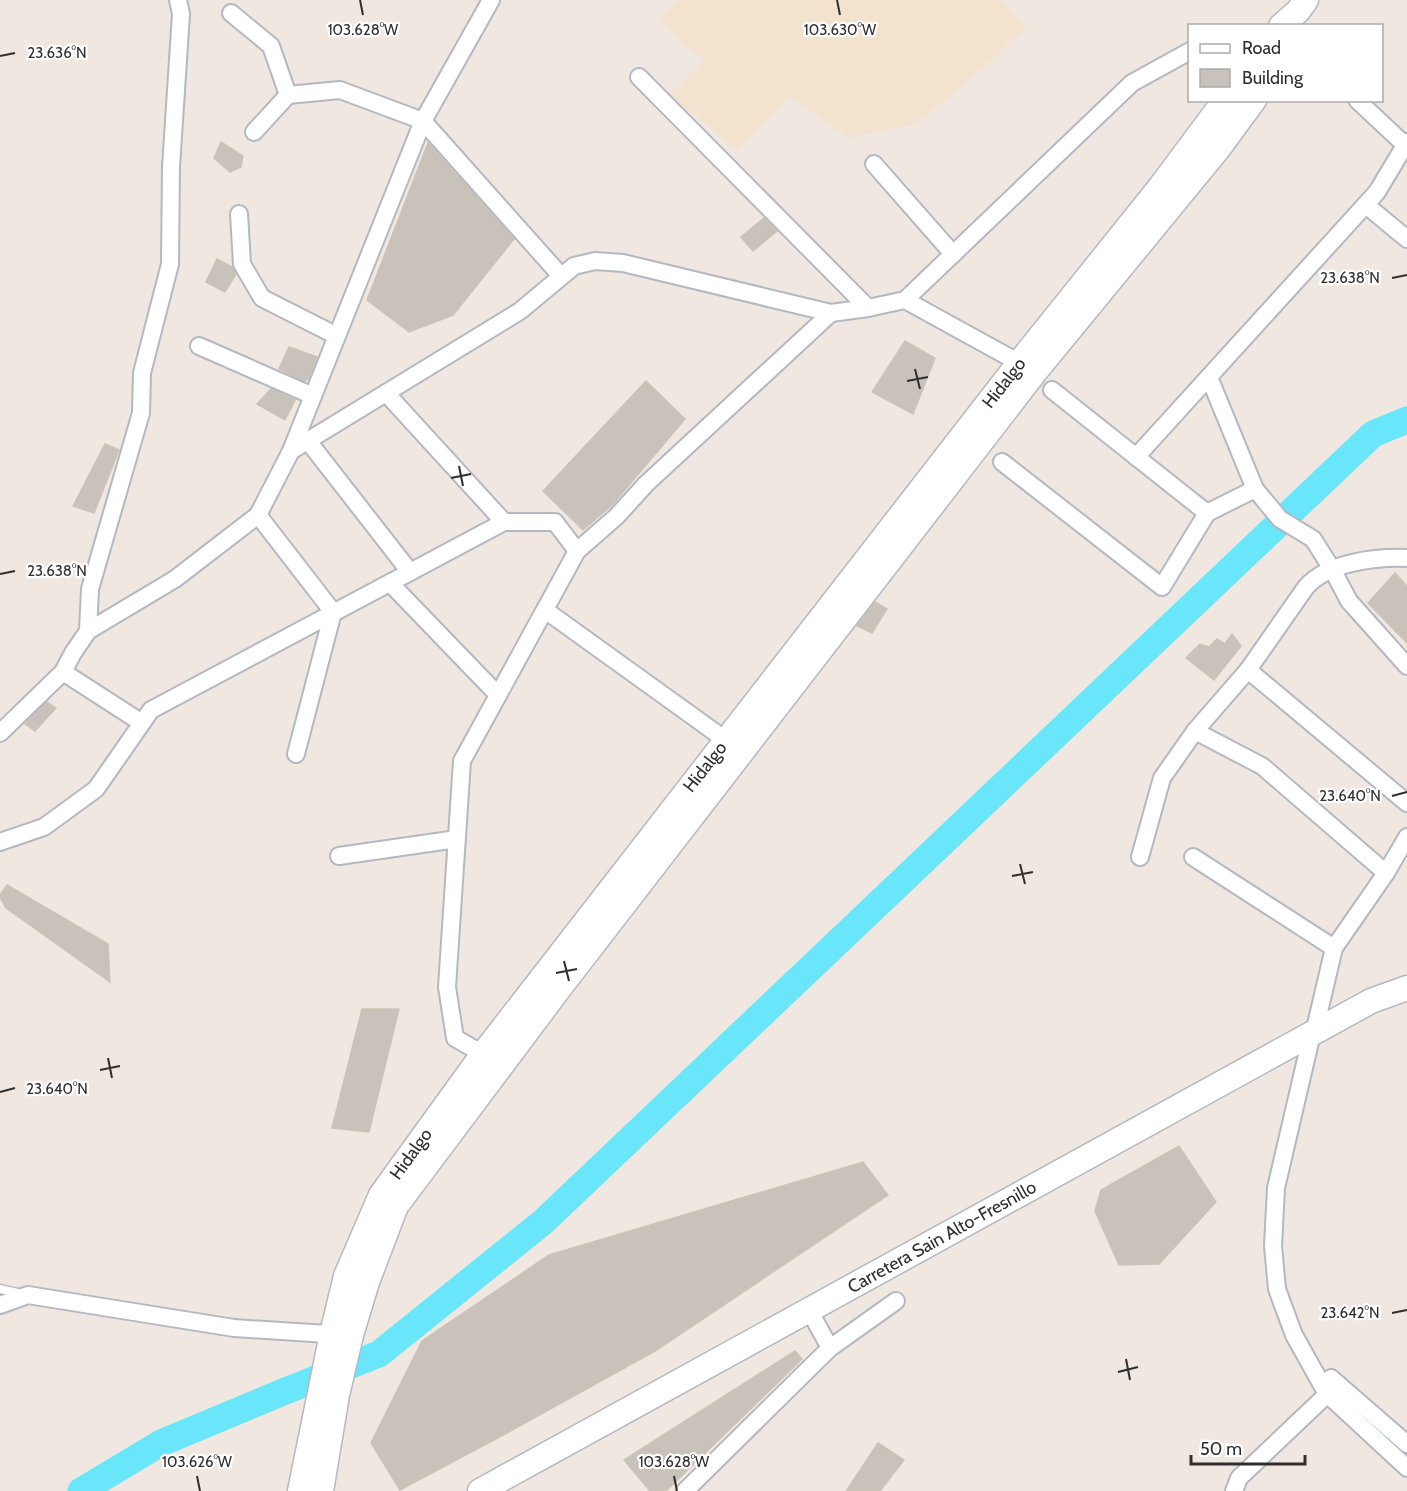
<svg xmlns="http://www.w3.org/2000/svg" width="1407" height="1491" font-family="Cabin,sans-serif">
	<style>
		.education { fill: #f3e2ce }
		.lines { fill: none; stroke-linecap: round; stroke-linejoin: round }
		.river { stroke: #6ae6fa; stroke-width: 27 }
		.building { fill: #c8c2bb; stroke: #ccc3b8; stroke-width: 1.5 }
		.service-casing { stroke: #b3b8c2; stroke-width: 11 }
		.minor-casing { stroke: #b3b8c2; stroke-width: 20 }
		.secondary-casing { stroke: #b3b8c2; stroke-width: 27 }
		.service { stroke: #fff; stroke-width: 8 }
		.minor { stroke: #fff; stroke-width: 16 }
		.secondary { stroke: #fff; stroke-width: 24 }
		.ticks { fill: none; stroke: #2e2e2e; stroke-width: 2 }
		.labels { text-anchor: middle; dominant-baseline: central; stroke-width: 4.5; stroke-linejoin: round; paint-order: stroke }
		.street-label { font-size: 18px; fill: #2e2e2e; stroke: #fff }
		.ticks-label { font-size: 15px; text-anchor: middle; fill: #2e2e2e; stroke: #fff; stroke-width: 4.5; stroke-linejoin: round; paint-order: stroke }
	</style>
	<rect width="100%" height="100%" fill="#f0e7e0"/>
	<path class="education" d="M678 0H1001L1026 27 973 77 916 124 848 138 790 96 737 150 670 95 704 60 683 44 660 17Z"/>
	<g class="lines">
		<path class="river" d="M81 1491 161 1443 283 1392 379 1354 543 1222 1373 434 1407 420"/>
	</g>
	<g class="building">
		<path d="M221 142 243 156 241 167 230 172 214 158Z"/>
		<path d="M428 143 514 239 453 315 409 332 367 300Z"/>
		<path d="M764 218 777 231 753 251 741 237Z"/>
		<path d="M217 259 232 267 236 274 225 292 206 282Z"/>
		<path d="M905 341 935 358 913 414 872 392Z"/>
		<path d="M289 347 317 357 308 380 306 379 305 381 279 369Z"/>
		<path d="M646 381 685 419 613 504 583 530 543 491Z"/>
		<path d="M271 389 295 400 285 420 257 404Z"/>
		<path d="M105 444 119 450 94 513 73 506Z"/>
		<path d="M1395 573 1407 586V643L1368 603Z"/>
		<path d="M875 602 887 609 872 633 857 626Z"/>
		<path d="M1232 634 1241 646 1214 680 1186 658 1200 644 1209 647 1217 639 1225 644Z"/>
		<path d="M47 702 56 708 35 731 25 724Z"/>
		<path d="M7 885 108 944 110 982 6 908 0 897V895Z"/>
		<path d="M362 1009H399L369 1132 332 1128Z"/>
		<path d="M1179 1146 1216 1202 1159 1264 1119 1265 1095 1211 1101 1190Z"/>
		<path d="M863 1162 888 1195 655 1351 505 1434 400 1490 371 1443 422 1341 549 1255Z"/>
		<path d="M795 1351 802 1359 666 1491H650L624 1460Z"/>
		<path d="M878 1443 904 1460 880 1491H846Z"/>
	</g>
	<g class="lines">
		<g class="service-casing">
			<path id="service" d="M0 1289 22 1294"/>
		</g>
		<g class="minor-casing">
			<g id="minor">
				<path d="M231 13 271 46 288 95"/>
				<path d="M639 77 868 308"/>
				<path d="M1357 100 1405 145"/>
				<path d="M254 132 288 95 340 90 423 121 561 276"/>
				<path d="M874 164 953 254"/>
				<path d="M1366 205 1407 239"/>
				<path d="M239 214 242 264 262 298 337 336"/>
				<path d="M905 300 1027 367"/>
				<path d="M199 346 313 396"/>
				<path d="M1209 377 1255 489 1280 519 1313 539 1332 569 1349 601 1407 666"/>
				<path d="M1052 390 1207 513"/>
				<path d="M386 393 504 522"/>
				<path d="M308 441 410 572"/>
				<path d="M291 451 520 311 574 266 595 261 623 263 831 313 868 308 905 300 1132 83 1190 51"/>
				<path d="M1136 457 1377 192 1407 142"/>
				<path d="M1002 462 1162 587 1207 513 1255 489"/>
				<path d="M258 515 333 612 296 754"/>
				<path d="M390 583 498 695"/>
				<path d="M545 610 734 746"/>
				<path d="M88 631 90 589 141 413 142 373 170 264 171 167 181 14 178 0"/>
				<path d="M1248 670 1407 803"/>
				<path d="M63 672 142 723"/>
				<path d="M1195 731 1262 766 1386 873"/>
				<path d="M0 733 63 672 73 653 88 631 175 579 258 515 291 451 423 121 491 0"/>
				<path d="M1407 837 1386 873 1334 948 1314 1033 1310 1042 1276 1188 1273 1246 1277 1289 1294 1335 1327 1394 1407 1468"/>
				<path d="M0 842 44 827 96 789 151 710 504 522H555L577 551"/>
				<path d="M339 856 457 839"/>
				<path d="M1140 857 1162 778 1195 731 1248 670 1306 587C1328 562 1376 557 1407 558"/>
				<path d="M1193 857 1334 948"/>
				<path d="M491 1060 483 1054 455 1038 447 987 462 761 577 551 617 516 646 484 831 313"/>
				<path d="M0 1305 28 1295 234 1328 343 1335"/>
				<path d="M809 1310 830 1348"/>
				<path d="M1331 1378 1407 1444"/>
				<path d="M685 1491 830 1348 896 1301"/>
				<path d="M1234 1491 1239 1478 1338 1384"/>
			</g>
		</g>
		<g class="secondary-casing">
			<g id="secondary">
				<path d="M1281 26 1298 11 1306 0"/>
				<path d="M300 1491 332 1334 346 1276 381 1195 483 1054 1019 363 1161 186 1225 100"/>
				<path d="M321 1491 337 1395 351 1335 367 1282 396 1206 558 990 1035 372 1218 149 1254 100"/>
				<path d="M480 1491 1371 1001 1407 988"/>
			</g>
		</g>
		<use href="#service" class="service"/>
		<use href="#minor" class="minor"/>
		<use href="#secondary" class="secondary"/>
	</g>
	<path class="ticks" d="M360 0 363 15M837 0 840 15M0 56 15 53M1392 278 1407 275M915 369 920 389M907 381 928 377M459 466 463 486M451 478 471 474M0 574 15 571M1392 796 1407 792M1020 864 1025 884M1012 876 1033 872M564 961 569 981M556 973 577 969M108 1058 112 1078M100 1070 120 1066M0 1092 15 1088M1392 1313 1407 1310M1126 1359 1130 1380M1118 1372 1138 1367M197 1476 200 1491M674 1476 677 1491"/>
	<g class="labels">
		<g class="street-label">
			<text transform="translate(1004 383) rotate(-52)">Hidalgo</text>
			<text transform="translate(705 767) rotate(-52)">Hidalgo</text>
			<text transform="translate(411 1154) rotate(-54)">Hidalgo</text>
			<text transform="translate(942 1237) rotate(-29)">Carretera Sain Alto-Fresnillo</text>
		</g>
	</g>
	<g class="ticks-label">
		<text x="363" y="35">103.628°W</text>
		<text x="840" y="35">103.630°W</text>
		<text x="57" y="58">23.636°N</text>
		<text x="1350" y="283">23.638°N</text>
		<text x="57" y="576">23.638°N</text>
		<text x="1350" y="801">23.640°N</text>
		<text x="57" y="1094">23.640°N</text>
		<text x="1350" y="1318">23.642°N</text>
		<text x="197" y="1467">103.626°W</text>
		<text x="674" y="1467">103.628°W</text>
	</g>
	<rect x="1188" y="24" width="195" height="78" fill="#ffffff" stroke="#ababab" stroke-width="1.5"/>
	<rect x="1200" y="44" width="30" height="9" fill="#ffffff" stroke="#ababab" stroke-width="1.5"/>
	<text x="1242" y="54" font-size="18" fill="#2e2e2e">Road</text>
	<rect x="1200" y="69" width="30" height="18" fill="#c8c2bb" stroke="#ababab" stroke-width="1.5"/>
	<text x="1242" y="84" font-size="18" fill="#2e2e2e">Building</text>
	<path d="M1191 1455v9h114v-9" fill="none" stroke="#2e2e2e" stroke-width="3"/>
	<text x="1200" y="1455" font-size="18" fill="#2e2e2e" stroke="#ffffff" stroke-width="4.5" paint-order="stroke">50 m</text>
</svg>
